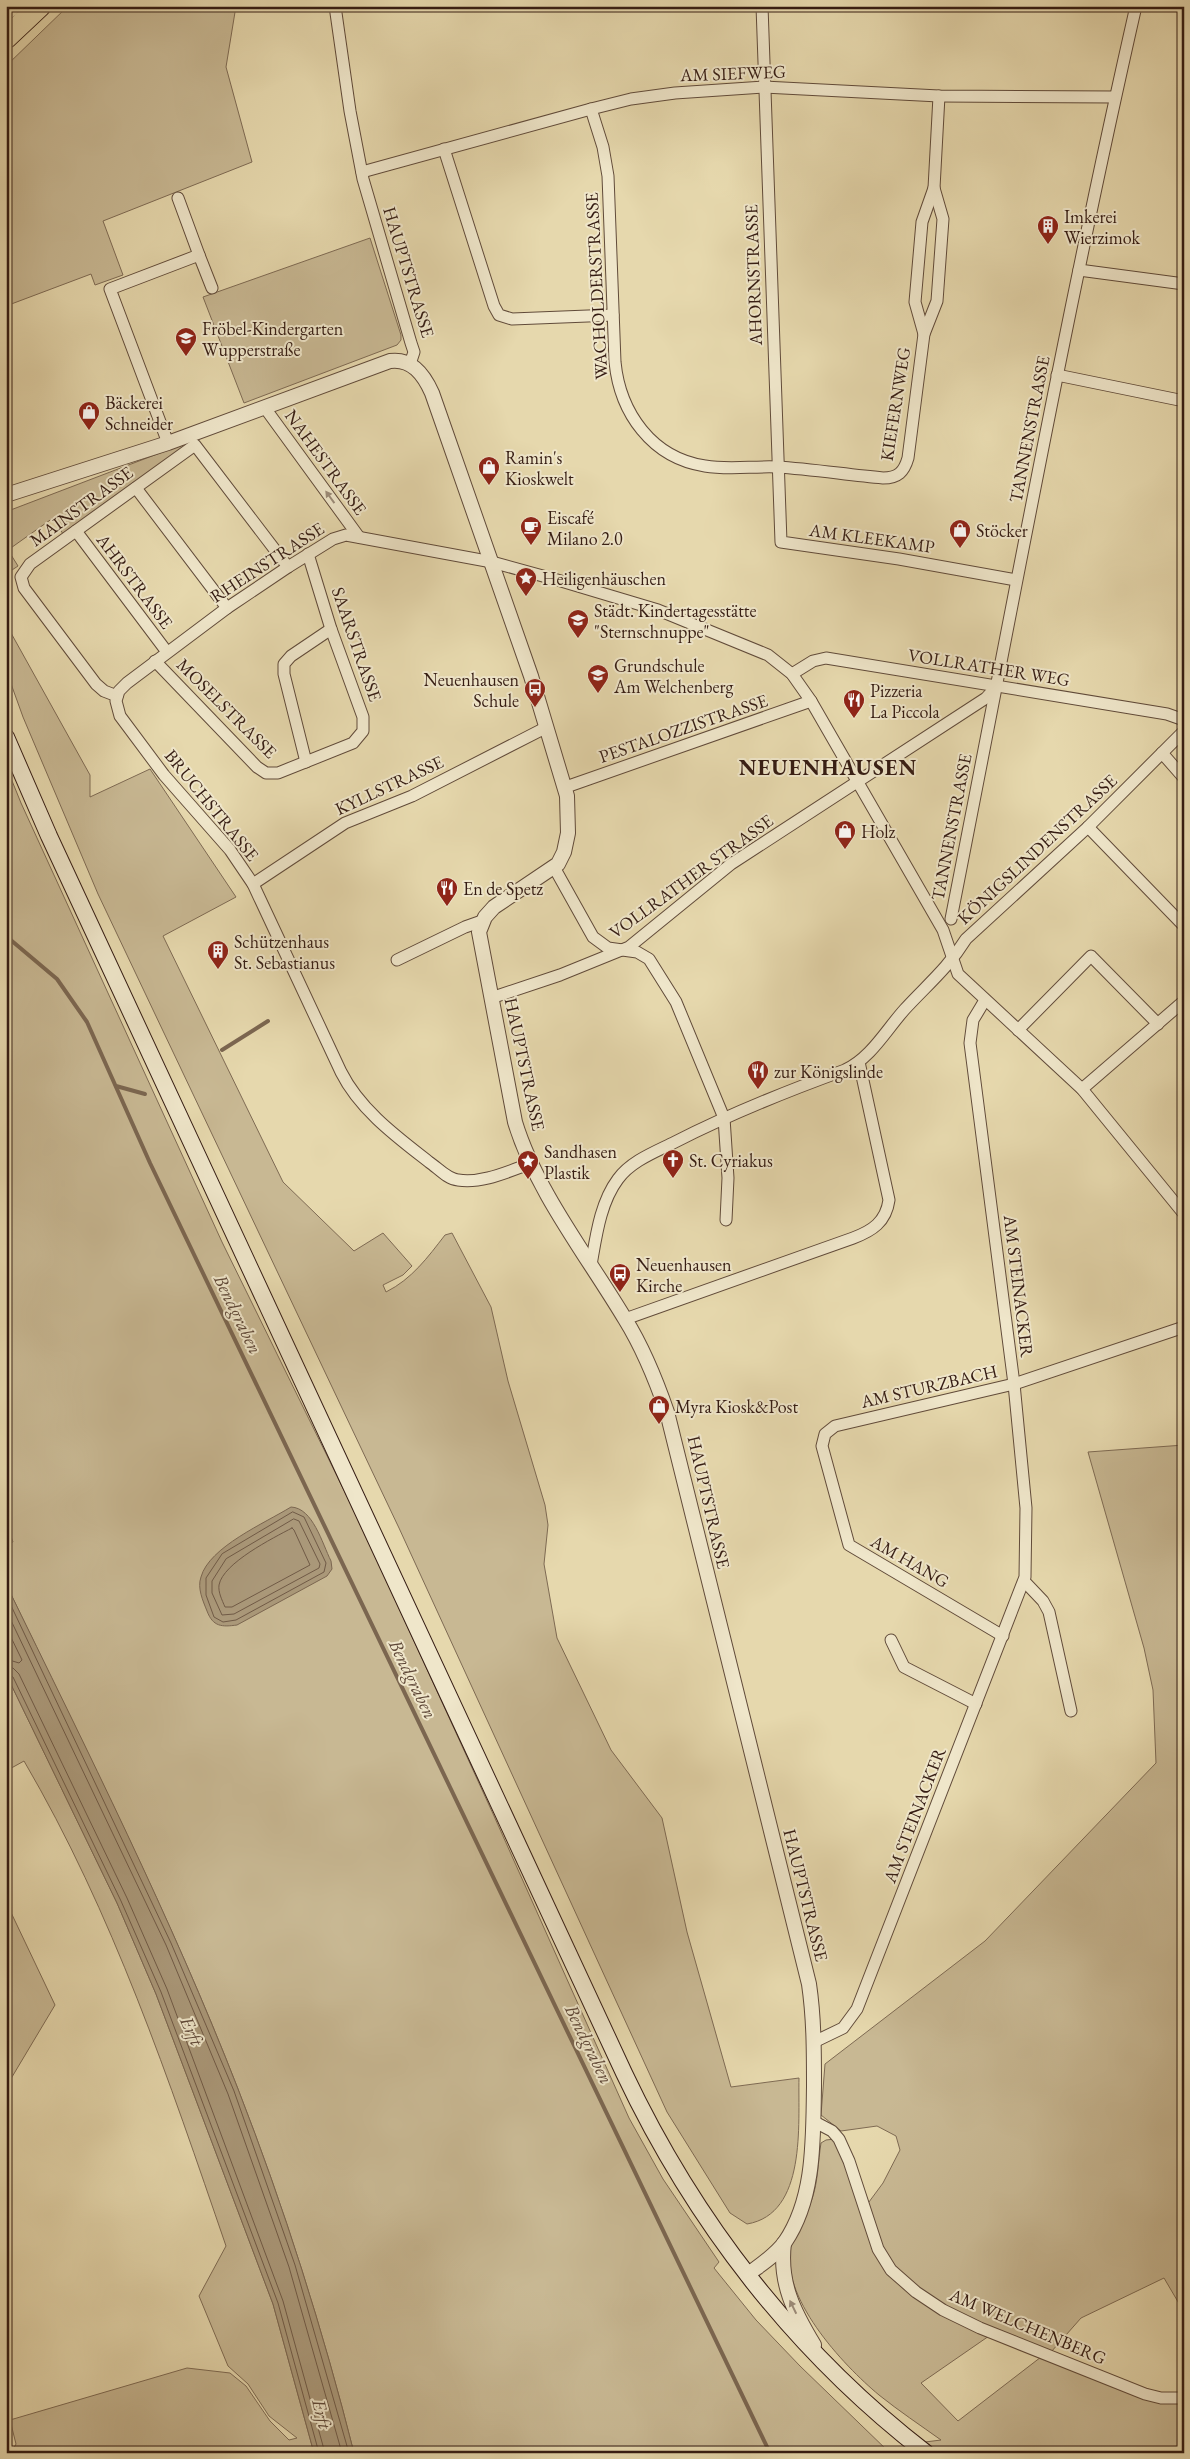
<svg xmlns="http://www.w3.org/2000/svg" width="1190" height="2459" font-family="'EB Garamond',serif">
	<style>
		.green { fill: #c8b893; stroke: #7e6a53 }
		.water { fill: #aa9879; stroke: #7b6650 }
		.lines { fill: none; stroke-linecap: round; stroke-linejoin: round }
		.shore { stroke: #705a46; stroke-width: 1 }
		.stream { stroke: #7b6650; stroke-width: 4 }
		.minor-casing { stroke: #614b3a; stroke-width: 13 }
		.tertiary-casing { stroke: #614b3a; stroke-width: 16 }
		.secondary-casing { stroke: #351c13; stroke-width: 18 }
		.motorway-casing { stroke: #351c13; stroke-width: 23 }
		.minor { stroke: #efe6ca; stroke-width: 11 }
		.tertiary { stroke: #efe6ca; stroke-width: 14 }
		.secondary { stroke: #efe6ca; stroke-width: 16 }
		.motorway { stroke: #e6d8ad; stroke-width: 21 }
		.oneway { fill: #9b8b78 }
		.labels { text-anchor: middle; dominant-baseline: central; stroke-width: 4; stroke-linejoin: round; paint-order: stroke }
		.street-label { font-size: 18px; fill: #351c13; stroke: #efe6ca }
		.poi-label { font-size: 18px; fill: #351c13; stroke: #efe6ca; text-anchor: start }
		.water-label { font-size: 19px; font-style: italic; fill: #5e4737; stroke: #efe6ca }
		.district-label { font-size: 22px; font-weight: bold; letter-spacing: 1px; fill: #351c13; stroke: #efe6ca }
	</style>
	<rect width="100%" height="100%" fill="#e6d8ad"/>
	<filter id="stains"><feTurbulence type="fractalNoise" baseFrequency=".004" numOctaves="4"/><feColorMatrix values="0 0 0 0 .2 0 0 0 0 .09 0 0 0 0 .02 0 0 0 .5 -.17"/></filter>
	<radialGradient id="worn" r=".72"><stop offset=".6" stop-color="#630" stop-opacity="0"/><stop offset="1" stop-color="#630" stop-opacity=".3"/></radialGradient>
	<g class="green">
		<path d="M68 6H236L226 67 252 162 103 221 123 275 95 285 91 274 6 306V66Z"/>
		<path d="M370 238 401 335V340L397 345 244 403 203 297Z"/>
		<path d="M194 440 63 534 53 518 8 550 18 566 6 574V513L8 511Z"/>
		<path d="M6 624 90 775V797L150 769 236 897 163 936 283 1182 354 1251 383 1233 412 1266 403 1275 383 1285 386 1292C412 1279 428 1257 445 1235L452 1233 491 1307 508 1381 545 1505 548 1525 544 1564 557 1638 611 1750 662 1818 687 1932 731 2087 799 2078C798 2124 807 2214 747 2224L730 2213 667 2112 399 1528 98 894 23 717 6 670Z"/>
		<path d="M6 766 21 803 222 1242 362 1527 494 1816 629 2118 663 2179 719 2262 714 2268 756 2320 800 2366 890 2453H354C323 2330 284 2207 238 2089 171 1916 86 1751 6 1584V1545L13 1542 10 1534 6 1536Z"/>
		<path d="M1184 1445V2312L1164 2278 1081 2318 1051 2352C996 2331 921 2307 887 2256 877 2242 872 2222 866 2206L883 2183 900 2150 896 2136 877 2126 841 2131 821 2115 825 2064 985 1941 1156 1763 1153 1690 1144 1648 1088 1452Z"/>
		<path d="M6 1674 117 1903 156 1994 273 2304 314 2453H11L16 2444 10 2420 187 2368 230 2373 246 2386 270 2421 289 2440 297 2438 269 2416 248 2384 228 2366 199 2296 226 2246C169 2080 113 1913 24 1761L6 1771Z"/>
		<path d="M6 1902 55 2005 6 2087Z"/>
		<path d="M835 2139 885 2268 989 2336 921 2383 958 2421 1041 2357 1184 2400V2453H940L925 2442 941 2440C920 2425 899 2411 879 2395 843 2365 778 2296 791 2244 795 2229 807 2215 812 2199 818 2182 818 2162 821 2143L826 2140Z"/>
	</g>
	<g class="water">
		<path d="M291 1507C313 1508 322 1543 331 1561L332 1569 327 1576 237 1625C222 1627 213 1627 207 1611 203 1601 197 1588 201 1577 209 1547 265 1523 291 1507Z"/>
		<path d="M6 1584C87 1750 171 1917 238 2089 284 2207 323 2330 354 2453H314L273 2304 156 1994 117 1903 6 1674Z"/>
	</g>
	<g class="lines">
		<g class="shore">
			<path d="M293 1512 304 1517 326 1563 324 1572 236 1620 223 1622 214 1617 206 1595V1578L222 1554Z"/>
			<path d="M294 1519 299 1521 320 1564 319 1568 234 1614 222 1615 212 1593V1581L226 1559Z"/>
			<path d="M292 1528 294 1530 310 1565 232 1607H225C222 1600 218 1592 219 1585 223 1563 273 1538 292 1528Z"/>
			<path d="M6 1595 171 1943 234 2091 295 2265 349 2453"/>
			<path d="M6 1610 166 1945 228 2094 289 2267 342 2453"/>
			<path d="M6 1627 22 1660 19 1663 6 1659"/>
			<path d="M6 1667 13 1668 19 1674 127 1898 167 1989 283 2301 325 2453"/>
			<path d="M6 1673 13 1677 121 1901 161 1992 278 2303 319 2453"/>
		</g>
		<g class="stream">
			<path d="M6 936 57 979 87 1022 150 1163 770 2453"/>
			<path d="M222 1050 268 1021"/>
			<path d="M116 1086 145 1094"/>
		</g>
		<g class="minor-casing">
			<g id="minor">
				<path d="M335 6 350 111 363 179 411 343 414 352 410 364"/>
				<path d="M762 6 781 542 899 559 1016 580"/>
				<path d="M591 109 603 147 608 176 615 362C620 413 652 458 705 466 728 470 753 466 777 467 812 469 848 475 883 478 898 478 904 472 908 458L924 334 937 301 943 219 934 188"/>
				<path d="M444 149 494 306 499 315 512 319 613 315"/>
				<path d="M362 172 591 109 631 99 675 93 764 87 939 96 1115 97"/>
				<path d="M199 255 212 288"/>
				<path d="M1079 270 1184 284"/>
				<path d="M924 334 915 302 922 222 934 188 939 96"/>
				<path d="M1057 375 1184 401"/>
				<path d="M265 408 359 537"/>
				<path d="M168 443 110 289 199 255 178 198"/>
				<path d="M136 488 227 608"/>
				<path d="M76 531 167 652"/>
				<path d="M155 661 257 767 266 773H278L353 743 363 731V717L331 629 308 554"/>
				<path d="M792 674 813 661 826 658 1167 714 1184 720"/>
				<path d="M117 696 104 691 96 684 24 588 21 577 30 564 195 445 288 567"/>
				<path d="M1162 753 1184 778"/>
				<path d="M306 762 284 674V664L291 656 331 629"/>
				<path d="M566 787 811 701"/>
				<path d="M1088 827 1184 926"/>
				<path d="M555 869 593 937 608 948 637 952 649 959 676 1002 724 1118 728 1178 726 1220"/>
				<path d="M253 884 345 823 412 796 547 727"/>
				<path d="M951 919C1011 614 1067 309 1136 6"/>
				<path d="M397 960 465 927 482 921"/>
				<path d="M491 998 560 975 629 947 731 864 986 698 996 687"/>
				<path d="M1018 1030 1091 956 1158 1024"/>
				<path d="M1082 1089 1184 1001"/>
				<path d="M532 1163C509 1171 482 1184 458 1180 447 1179 438 1168 429 1162 397 1137 360 1110 341 1072L253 884 230 850 164 775 120 716 116 701 119 691 127 683 227 608 288 567 333 539 346 535 492 562 561 581 658 610 768 655 792 674 811 701 943 930 958 974 1082 1089 1184 1214"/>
				<path d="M591 1265C596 1237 600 1203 618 1179 631 1161 655 1152 675 1142 730 1114 787 1091 845 1070 871 1058 886 1030 905 1009 927 985 948 968 966 939L1088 827 1184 731"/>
				<path d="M625 1319 853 1238C872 1231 886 1222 889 1200L859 1062"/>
				<path d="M1024 1581 1043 1601 1049 1612 1071 1711"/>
				<path d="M1003 1636 849 1545 822 1446 825 1434 835 1426 1014 1384 1184 1327"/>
				<path d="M891 1640 904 1667 976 1704"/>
				<path d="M814 2042 843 2028 857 2009 1025 1577 1026 1508 1014 1384 970 1043 973 1020 985 1000"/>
				<path d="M813 2121 832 2131 839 2139 849 2161 878 2249 891 2270 916 2292 943 2310 980 2328 1145 2394 1161 2398H1184"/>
			</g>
		</g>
		<g class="tertiary-casing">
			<g id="tertiary">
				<path d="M6 495 168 443 390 361C412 358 424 375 432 393L531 676 567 796 568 833 564 852 558 864 494 907 485 917 479 932 515 1122C536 1191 588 1257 625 1319 643 1348 656 1380 667 1412L809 1984C814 2018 814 2052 814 2087 813 2139 815 2198 785 2242 775 2256 760 2265 747 2275"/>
				<path d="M784 2243C779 2283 794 2312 814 2345"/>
			</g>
		</g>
		<g class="secondary-casing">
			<path id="secondary" d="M6 737 49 836 624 2073C694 2221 795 2352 926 2453"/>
		</g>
		<g class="motorway-casing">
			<g id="motorway">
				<path d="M6 9 10 6"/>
				<path d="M6 38 40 6"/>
			</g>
		</g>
		<use href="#minor" class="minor"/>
		<use href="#tertiary" class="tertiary"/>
		<use href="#secondary" class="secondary"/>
		<use href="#motorway" class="motorway"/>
	</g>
	<defs><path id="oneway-solid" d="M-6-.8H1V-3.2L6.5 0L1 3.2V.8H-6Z" transform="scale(1.25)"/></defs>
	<g class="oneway">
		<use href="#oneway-solid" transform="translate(330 497) rotate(-126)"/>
		<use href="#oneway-solid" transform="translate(793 2307) rotate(-116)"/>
	</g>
	<defs>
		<g id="building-pin" transform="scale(1.125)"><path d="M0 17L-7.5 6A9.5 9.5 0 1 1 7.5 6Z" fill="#8f2418" stroke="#efe6ca"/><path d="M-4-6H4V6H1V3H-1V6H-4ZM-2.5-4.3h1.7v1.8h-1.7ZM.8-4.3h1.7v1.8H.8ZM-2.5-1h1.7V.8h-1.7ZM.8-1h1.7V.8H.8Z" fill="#fff"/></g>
		<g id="school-pin" transform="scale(1.125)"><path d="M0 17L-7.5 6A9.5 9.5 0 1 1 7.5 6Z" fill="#8f2418" stroke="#efe6ca"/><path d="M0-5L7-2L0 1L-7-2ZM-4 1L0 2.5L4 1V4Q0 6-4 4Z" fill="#fff"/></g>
		<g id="shop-pin" transform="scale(1.125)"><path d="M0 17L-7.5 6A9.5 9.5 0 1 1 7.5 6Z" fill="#8f2418" stroke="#efe6ca"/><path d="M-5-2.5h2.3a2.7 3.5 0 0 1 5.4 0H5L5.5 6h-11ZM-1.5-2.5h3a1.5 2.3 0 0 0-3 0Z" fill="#fff"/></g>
		<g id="cafe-pin" transform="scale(1.125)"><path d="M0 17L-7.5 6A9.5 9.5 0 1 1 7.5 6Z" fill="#8f2418" stroke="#efe6ca"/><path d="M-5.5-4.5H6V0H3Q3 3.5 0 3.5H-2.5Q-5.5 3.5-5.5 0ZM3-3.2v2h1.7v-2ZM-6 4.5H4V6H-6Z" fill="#fff"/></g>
		<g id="sight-pin" transform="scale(1.125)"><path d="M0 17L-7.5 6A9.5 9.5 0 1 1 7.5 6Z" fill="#8f2418" stroke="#efe6ca"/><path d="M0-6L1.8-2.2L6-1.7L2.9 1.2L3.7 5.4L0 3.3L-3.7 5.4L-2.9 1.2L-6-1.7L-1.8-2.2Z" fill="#fff"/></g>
		<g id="bus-pin" transform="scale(1.125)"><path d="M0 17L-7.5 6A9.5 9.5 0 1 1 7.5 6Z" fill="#8f2418" stroke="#efe6ca"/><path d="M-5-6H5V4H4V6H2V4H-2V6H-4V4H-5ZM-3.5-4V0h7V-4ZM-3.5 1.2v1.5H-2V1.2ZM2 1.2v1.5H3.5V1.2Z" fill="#fff"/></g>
		<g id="restaurant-pin" transform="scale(1.125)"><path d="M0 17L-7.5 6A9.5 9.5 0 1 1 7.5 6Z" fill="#8f2418" stroke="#efe6ca"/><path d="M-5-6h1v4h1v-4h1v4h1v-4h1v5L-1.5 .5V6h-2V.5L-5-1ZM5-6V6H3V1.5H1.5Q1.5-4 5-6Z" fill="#fff"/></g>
		<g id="church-pin" transform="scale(1.125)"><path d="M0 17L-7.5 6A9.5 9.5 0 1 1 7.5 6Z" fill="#8f2418" stroke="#efe6ca"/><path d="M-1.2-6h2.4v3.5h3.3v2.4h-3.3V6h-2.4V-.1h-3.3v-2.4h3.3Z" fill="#fff"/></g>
	</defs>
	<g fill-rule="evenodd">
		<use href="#building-pin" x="1048" y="226"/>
		<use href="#school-pin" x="186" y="338"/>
		<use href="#shop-pin" x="89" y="412"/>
		<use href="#shop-pin" x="489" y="467"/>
		<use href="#cafe-pin" x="531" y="527"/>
		<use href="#shop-pin" x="960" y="530"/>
		<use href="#sight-pin" x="526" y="578"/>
		<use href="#school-pin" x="578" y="620"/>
		<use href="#school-pin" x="598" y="675"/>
		<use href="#bus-pin" x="535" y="689"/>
		<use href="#restaurant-pin" x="854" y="700"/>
		<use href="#shop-pin" x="845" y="831"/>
		<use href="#restaurant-pin" x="447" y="888"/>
		<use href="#building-pin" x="218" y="951"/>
		<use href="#restaurant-pin" x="758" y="1071"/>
		<use href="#church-pin" x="673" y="1160"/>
		<use href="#sight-pin" x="528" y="1161"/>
		<use href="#bus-pin" x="620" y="1274"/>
		<use href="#shop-pin" x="659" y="1406"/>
	</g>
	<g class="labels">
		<g class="street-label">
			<text transform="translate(733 73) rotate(-2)">AM SIEFWEG</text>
			<text transform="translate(409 272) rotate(73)">HAUPTSTRASSE</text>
			<text transform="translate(753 275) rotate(-92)">AHORNSTRASSE</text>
			<text transform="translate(596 286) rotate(-93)">WACHOLDERSTRASSE</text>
			<text transform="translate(895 404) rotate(-81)">KIEFERNWEG</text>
			<text transform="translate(1029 429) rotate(-79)">TANNENSTRASSE</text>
			<text transform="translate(326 462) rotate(54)">NAHESTRASSE</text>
			<text transform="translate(81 506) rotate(-36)">MAINSTRASSE</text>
			<text transform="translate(872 538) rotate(8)">AM KLEEKAMP</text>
			<text transform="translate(267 562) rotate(-33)">RHEINSTRASSE</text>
			<text transform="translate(135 581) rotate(53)">AHRSTRASSE</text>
			<text transform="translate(357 644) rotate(71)">SAARSTRASSE</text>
			<text transform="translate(989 667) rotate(9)">VOLLRATHER WEG</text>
			<text transform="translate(227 708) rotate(45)">MOSELSTRASSE</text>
			<text transform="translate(683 728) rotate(-19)">PESTALOZZISTRASSE</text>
			<text transform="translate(389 785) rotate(-25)">KYLLSTRASSE</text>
			<text transform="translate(212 805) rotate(51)">BRUCHSTRASSE</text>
			<text transform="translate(951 827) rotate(-79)">TANNENSTRASSE</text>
			<text transform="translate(1037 849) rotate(-43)">KÖNIGSLINDENSTRASSE</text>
			<text transform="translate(691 876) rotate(-36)">VOLLRATHER STRASSE</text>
			<text transform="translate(525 1064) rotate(78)">HAUPTSTRASSE</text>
			<text transform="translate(1019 1286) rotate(83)">AM STEINACKER</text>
			<text transform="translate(929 1386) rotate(-13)">AM STURZBACH</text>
			<text transform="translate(709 1502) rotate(77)">HAUPTSTRASSE</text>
			<text transform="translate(910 1561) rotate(30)">AM HANG</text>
			<text transform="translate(914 1815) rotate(-69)">AM STEINACKER</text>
			<text transform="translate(806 1895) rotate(76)">HAUPTSTRASSE</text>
			<text transform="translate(1028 2326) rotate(23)">AM WELCHENBERG</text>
		</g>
		<g class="poi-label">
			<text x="1064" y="216">Imkerei<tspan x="1064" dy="21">Wierzimok</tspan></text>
			<text x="202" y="328">Fröbel-Kindergarten<tspan x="202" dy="21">Wupperstraße</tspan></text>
			<text x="105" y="402">Bäckerei<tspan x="105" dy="21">Schneider</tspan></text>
			<text x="505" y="457">Ramin's<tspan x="505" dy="21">Kioskwelt</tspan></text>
			<text x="547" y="517">Eiscafé<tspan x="547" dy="21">Milano 2.0</tspan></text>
			<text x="976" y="530">Stöcker</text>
			<text x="542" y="578">Heiligenhäuschen</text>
			<text x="594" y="610">Städt. Kindertagesstätte<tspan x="594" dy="21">"Sternschnuppe"</tspan></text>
			<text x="614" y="665">Grundschule<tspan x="614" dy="21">Am Welchenberg</tspan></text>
			<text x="519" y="679" text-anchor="end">Neuenhausen<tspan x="519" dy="21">Schule</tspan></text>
			<text x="870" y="690">Pizzeria<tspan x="870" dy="21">La Piccola</tspan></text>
			<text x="861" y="831">Holz</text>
			<text x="463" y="888">En de Spetz</text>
			<text x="234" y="941">Schützenhaus<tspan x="234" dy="21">St. Sebastianus</tspan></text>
			<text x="774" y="1071">zur Königslinde</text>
			<text x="544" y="1151">Sandhasen<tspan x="544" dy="21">Plastik</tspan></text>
			<text x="689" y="1160">St. Cyriakus</text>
			<text x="636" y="1264">Neuenhausen<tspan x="636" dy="21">Kirche</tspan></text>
			<text x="675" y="1406">Myra Kiosk&amp;Post</text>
		</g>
		<g class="water-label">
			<text transform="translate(238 1314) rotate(64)">Bendgraben</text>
			<text transform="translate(413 1679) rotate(64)">Bendgraben</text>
			<text transform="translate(192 2031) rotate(65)">Erft</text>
			<text transform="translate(589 2044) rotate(64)">Bendgraben</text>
			<text transform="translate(322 2414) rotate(76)">Erft</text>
		</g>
		<g class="district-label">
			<text x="828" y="767">NEUENHAUSEN</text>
		</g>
	</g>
	<rect width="1190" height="2459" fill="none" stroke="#e6d8ad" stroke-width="25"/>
	<rect x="8" y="8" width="1175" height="2444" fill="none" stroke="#351c13" stroke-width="2.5"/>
	<rect x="12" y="12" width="1165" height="2434" fill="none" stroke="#351c13"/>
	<rect width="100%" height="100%" filter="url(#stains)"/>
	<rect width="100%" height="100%" fill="url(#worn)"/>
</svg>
